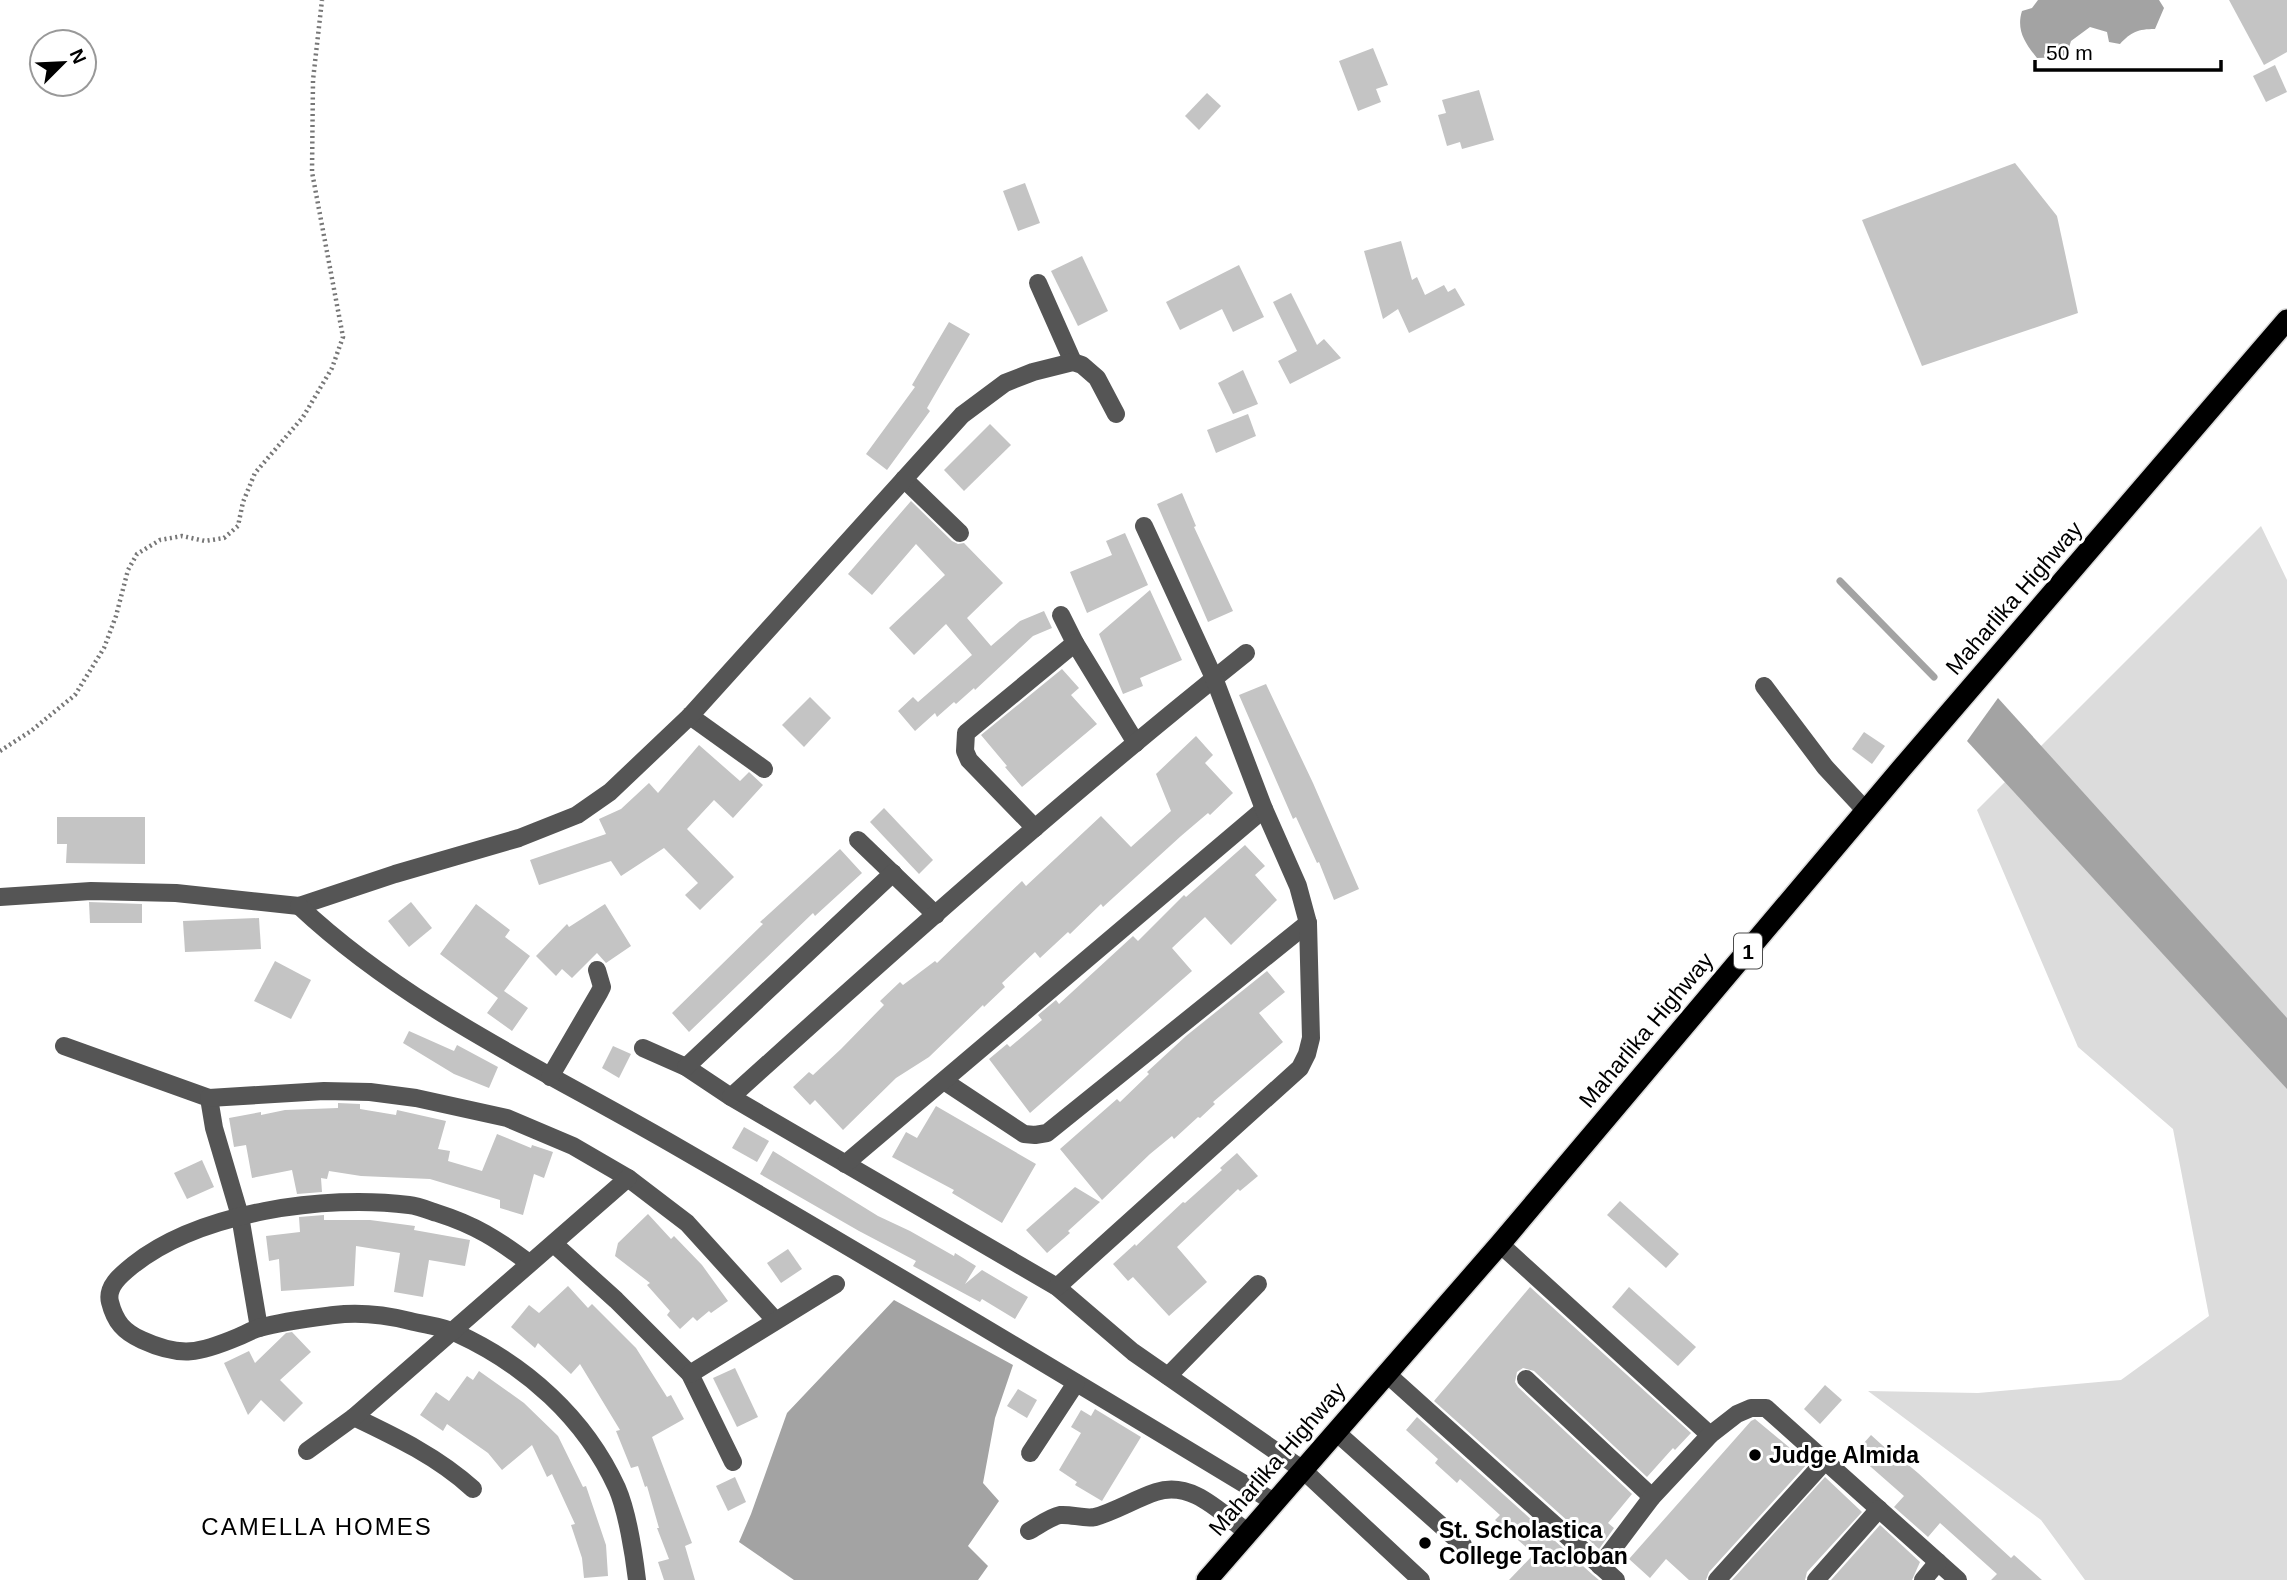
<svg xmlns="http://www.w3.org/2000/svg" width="2287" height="1580" font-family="Helvetica,sans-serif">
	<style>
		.green { fill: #dcdcdc }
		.water { fill: #a3a3a3 }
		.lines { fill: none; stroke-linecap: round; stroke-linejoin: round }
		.stream { stroke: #a3a3a3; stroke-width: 7 }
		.building { fill: #c4c4c4 }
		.highway-casing { stroke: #dbdbdb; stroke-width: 24 }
		.path { stroke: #777; stroke-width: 4.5; stroke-dasharray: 2 3.5; stroke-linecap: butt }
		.minor { stroke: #555; stroke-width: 18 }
		.highway { stroke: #000; stroke-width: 21 }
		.poi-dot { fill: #000; stroke: #fff; stroke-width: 2.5 }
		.labels { text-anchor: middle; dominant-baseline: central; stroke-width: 6; stroke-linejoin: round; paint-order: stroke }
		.shield { fill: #fff; stroke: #4c4c4c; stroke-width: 2 }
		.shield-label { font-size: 21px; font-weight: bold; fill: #000 }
		.street-label { font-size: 23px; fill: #000; stroke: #fff }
		.poi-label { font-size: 23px; font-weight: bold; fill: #000; stroke: #fff; text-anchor: start }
		.neighbourhood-label { font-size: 24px; letter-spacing: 2px; fill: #000; stroke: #fff }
	</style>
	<rect width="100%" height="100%" fill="#fff"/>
	<path class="green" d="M2261 526 2287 580V1580H2085L2041 1520 1868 1391 1978 1393 2121 1380 2209 1316 2173 1129 2078 1047 1977 810Z"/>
	<g class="water">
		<path d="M2038 0H2159L2164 8 2155 29C2138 29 2131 32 2120 44L2109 42 2107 32 2090 27 2071 41 2066 57 2037 58C2025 43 2016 30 2022 11L2032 8Z"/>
		<path d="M1998 698 2287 1018V1089L1967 741Z"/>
		<path d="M894 1300 1013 1365 995 1418 983 1483 999 1501 968 1546 988 1566 978 1580H794L739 1542 751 1514 787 1413Z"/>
	</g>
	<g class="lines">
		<path class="stream" d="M1840 581 1934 677"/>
	</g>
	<g class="building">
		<path d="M2229 0H2287V52L2264 65Z"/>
		<path d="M1373 48 1388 85 1376 89 1381 102 1358 111 1339 61Z"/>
		<path d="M2275 65 2287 92 2266 102 2253 76Z"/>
		<path d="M1479 90 1494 140 1462 149 1460 142 1447 146 1438 115 1446 113 1442 100Z"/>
		<path d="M1207 93 1221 106 1199 130 1185 116Z"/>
		<path d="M2015 163 2057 216 2078 313 1922 366 1862 220Z"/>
		<path d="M1025 183 1040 223 1018 231 1003 191Z"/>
		<path d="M1401 241 1412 280 1417 277 1425 295 1444 285 1448 292 1455 288 1465 305 1409 333 1398 309 1383 319 1364 251Z"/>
		<path d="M1082 256 1108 311 1078 326 1051 271Z"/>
		<path d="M1239 265 1264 317 1233 332 1222 309 1180 330 1166 302Z"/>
		<path d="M1291 293 1317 345 1324 339 1341 358 1290 384 1278 361 1297 351 1273 302Z"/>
		<path d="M949 322 970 334 927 408 930 411 887 470 866 454 915 387 912 385Z"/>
		<path d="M1243 370 1258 404 1233 414 1218 383Z"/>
		<path d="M1248 414 1256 436 1216 453 1207 430Z"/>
		<path d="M990 424 1011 445 964 491 944 470Z"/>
		<path d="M1182 493 1196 526 1194 527 1233 611 1208 622 1157 504Z"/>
		<path d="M911 501 952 541 958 544 964 543 1003 583 967 618 991 646 1020 621 1044 611 1052 628 1033 636 975 690 974 688 956 704 954 702 937 717 935 713 915 731 898 711 913 697 918 702 972 655 946 624 914 655 889 628 945 575 916 544 872 595 848 574Z"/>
		<path d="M1125 533 1148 585 1087 613 1070 572 1112 555 1106 541Z"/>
		<path d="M1150 590 1182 660 1140 678 1143 686 1123 694 1099 634Z"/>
		<path d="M1062 669 1079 688 1071 695 1097 724 1022 787 1005 767 1007 766 981 735Z"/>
		<path d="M1266 684 1313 783 1359 889 1334 900 1319 862 1317 863 1296 817 1293 819 1239 695Z"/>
		<path d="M810 697 831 718 804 747 782 725Z"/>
		<path d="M1864 732 1885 746 1872 764 1852 749Z"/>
		<path d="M1196 736 1213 755 1205 763 1233 793 1210 815 1208 813 1181 836 1103 907 1101 904 1070 934 1068 932 1040 958 1035 952 1002 983 1005 987 984 1007 983 1005 929 1057 896 1078 843 1130 815 1100 810 1105 793 1087 809 1072 813 1075 841 1049 884 1005 880 1001 900 982 903 985 935 961 937 963 1022 881 1026 886 1101 816 1131 847 1171 811 1156 774Z"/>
		<path d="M699 745 740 781 749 772 763 785 733 818 714 800 687 829 734 877 700 910 685 895 698 883 664 848 621 876 611 861 539 885 530 860 606 834 599 819 621 809 649 783 658 793Z"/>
		<path d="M884 808 933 860 919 874 870 822Z"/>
		<path d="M57 817H145V864L66 863 67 844H57Z"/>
		<path d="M1245 845 1265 866 1255 875 1277 900 1231 945 1205 917 1172 948 1192 971 1030 1113 989 1059 1007 1044 1010 1047 1042 1020 1038 1015 1056 1000 1059 1004 1133 936 1138 941 1184 895 1186 897Z"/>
		<path d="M840 849 862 873 815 916 813 913 689 1032 672 1013 763 924 760 922Z"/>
		<path d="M89 902 142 904V923H90Z"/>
		<path d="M411 902 432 928 409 947 388 921Z"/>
		<path d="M476 904 510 930 505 937 530 956 504 991 528 1008 512 1031 487 1013 498 998 440 954Z"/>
		<path d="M605 904 631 946 606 963 597 953 572 978 562 969 556 976 536 956 567 924 569 927Z"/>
		<path d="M259 918 261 949 185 952 183 921Z"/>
		<path d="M275 961 311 980 291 1019 254 1001Z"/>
		<path d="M1267 971 1285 992 1259 1013 1283 1042 1213 1102 1215 1104 1200 1118 1198 1117 1174 1139 1172 1136 1150 1154 1102 1200 1060 1149 1117 1099 1120 1102 1149 1074 1147 1072 1186 1036Z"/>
		<path d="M409 1031 454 1051 457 1045 498 1067 489 1088 454 1074 403 1043Z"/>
		<path d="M613 1046 631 1054 619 1078 602 1068Z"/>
		<path d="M338 1103 360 1104V1109L396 1115 397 1110 446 1121 438 1149 450 1151 448 1161 482 1171 497 1134 531 1148 532 1145 553 1152 544 1178 534 1174 523 1215 500 1208V1200L430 1179 361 1176 329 1171 327 1179 321 1178 322 1192 297 1194 292 1170 252 1178 246 1145 234 1147 229 1118 261 1112V1115L285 1110 338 1108Z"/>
		<path d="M936 1106 1036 1164 1002 1223 952 1193 954 1190 892 1157 906 1132 917 1138Z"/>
		<path d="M744 1127 769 1141 757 1162 732 1148Z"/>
		<path d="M773 1151 878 1216 910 1231 954 1256 955 1253 976 1266 965 1284 982 1270 1028 1297 1015 1319 982 1299 980 1302 913 1266 916 1261 859 1231 760 1174Z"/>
		<path d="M1237 1153 1258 1176 1240 1191 1238 1189 1177 1247 1207 1282 1169 1316 1133 1277 1128 1281 1113 1264 1135 1244 1136 1246 1183 1202 1185 1203 1222 1170 1220 1168Z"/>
		<path d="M202 1160 214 1187 187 1199 174 1173Z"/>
		<path d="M1075 1187 1100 1202 1068 1231 1070 1233 1047 1253 1026 1230Z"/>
		<path d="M1620 1201 1679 1254 1666 1268 1607 1215Z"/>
		<path d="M648 1214 671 1239 674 1236 702 1265 728 1301 711 1313 709 1311 697 1321 693 1317 680 1329 667 1315 670 1311 647 1285 650 1283 615 1256 618 1243Z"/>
		<path d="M324 1215V1220H370L415 1226 414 1230 470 1240 465 1266 429 1260 423 1297 394 1292 400 1253 356 1246 354 1286 281 1291 279 1259 269 1261 266 1236 300 1232 299 1217Z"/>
		<path d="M788 1249 802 1269 781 1283 767 1263Z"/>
		<path d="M568 1286 588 1308 592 1304 636 1348 667 1397 671 1395 684 1419 652 1437 692 1543 685 1546 695 1580H664L658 1562 669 1559 657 1528H659L647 1486 645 1487 638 1466 631 1468 616 1431 620 1430 580 1364 571 1374 538 1343 535 1348 511 1327 529 1305 539 1313Z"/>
		<path d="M1530 1287 1691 1433 1675 1450 1673 1448 1647 1477 1534 1371 1523 1368 1517 1372 1515 1382 1518 1387 1632 1494 1608 1523 1614 1528 1599 1549 1434 1401Z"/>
		<path d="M1629 1287 1696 1347 1678 1366 1612 1307Z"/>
		<path d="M292 1332 311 1352 280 1380 303 1403 284 1422 261 1400 248 1415 224 1363 249 1351 255 1363 286 1333Z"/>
		<path d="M735 1368 758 1417 737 1427 713 1378Z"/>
		<path d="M479 1371 524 1403 558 1436 583 1487 586 1486 606 1545 608 1576 584 1578 582 1558 571 1525 575 1524 552 1474 547 1477 532 1445 502 1470 488 1453 447 1424 443 1431 420 1415 436 1392 449 1401 467 1376 473 1380Z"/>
		<path d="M1825 1385 1842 1400 1820 1424 1804 1409Z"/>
		<path d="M1018 1389 1037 1400 1027 1418 1007 1406Z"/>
		<path d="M1095 1409 1141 1437 1102 1501 1075 1485 1077 1482 1059 1470 1081 1433 1071 1427 1081 1410 1091 1416Z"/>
		<path d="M1417 1417 1593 1575 1599 1580H1509L1534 1554 1495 1520 1500 1515 1460 1479 1457 1483 1435 1463 1438 1459 1406 1430Z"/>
		<path d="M1755 1419 1808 1463 1709 1572 1706 1580H1689L1666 1559 1650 1578 1629 1559 1751 1421Z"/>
		<path d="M1871 1435 1892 1454 1894 1453 1918 1473 2011 1558 2014 1555 2042 1580H1991L1997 1574 1940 1523 1928 1537 1894 1507 1904 1496 1855 1453Z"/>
		<path d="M735 1477 746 1502 728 1511 716 1486Z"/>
		<path d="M1825 1477 1862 1512 1807 1572 1805 1580H1732Z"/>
		<path d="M1880 1525 1920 1562 1912 1580H1831Z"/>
	</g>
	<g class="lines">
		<g class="highway-casing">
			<path id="highway" d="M1207 1580 1500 1244 1901 769 2287 320"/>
		</g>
		<path class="path" d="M0 751 31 731 75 695 104 648 116 616 128 570 137 554 160 540 182 536 205 541 224 538 238 526 243 502 255 473 303 417 332 368 343 337 312 172 313 80 322 0"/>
		<g class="minor">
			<path d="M1038 283 1073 362"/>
			<path d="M904 479 960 533"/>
			<path d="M1061 615 1075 643 1136 743"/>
			<path d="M1764 686 1825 767 1866 811"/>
			<path d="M690 716 764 769"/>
			<path d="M1035 828 969 760 965 751 966 733 1075 643"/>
			<path d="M858 840 936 915"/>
			<path d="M0 897 91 891 176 893 299 906 395 874 519 838 577 815 610 792 690 716 962 415 1005 383 1033 372 1073 362 1082 365 1097 378 1116 414"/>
			<path d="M299 906C410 1010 551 1073 681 1149 880 1264 1077 1383 1274 1502"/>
			<path d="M64 1046 209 1098 214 1128 240 1216 259 1328"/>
			<path d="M643 1048 686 1067 731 1097 1057 1287 1133 1352 1303 1470 1421 1580"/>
			<path d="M686 1067 893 873"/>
			<path d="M550 1077 599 993 602 987 597 970"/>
			<path d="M944 1081 1024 1134 1035 1135 1047 1133 1308 923"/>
			<path d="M731 1097C899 945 1069 794 1246 653"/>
			<path d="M209 1098 324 1091 370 1092 416 1098 507 1118 573 1146 628 1178 687 1223 775 1320"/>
			<path d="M845 1164 1264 809"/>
			<path d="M554 1244 616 1300 690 1374 733 1462"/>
			<path d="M1500 1244 1710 1435"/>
			<path d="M529 1263C497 1239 475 1225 437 1213 428 1210 418 1206 409 1205 325 1194 200 1212 133 1265 122 1274 106 1286 110 1302 115 1322 124 1332 142 1340 181 1358 200 1353 238 1337 245 1334 252 1330 259 1328 283 1321 310 1318 334 1315 359 1312 386 1315 410 1321 425 1325 442 1326 456 1333 526 1365 585 1418 617 1488 627 1511 634 1555 637 1580"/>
			<path d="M1057 1287 1300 1068 1307 1054 1311 1038 1308 923 1298 886 1264 809 1214 678 1144 526"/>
			<path d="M690 1374 836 1284"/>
			<path d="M1387 1374 1616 1580"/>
			<path d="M1168 1376 1258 1284"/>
			<path d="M1526 1379 1652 1497"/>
			<path d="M354 1417C396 1437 438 1457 473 1489"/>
			<path d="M1336 1432 1463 1545"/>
			<path d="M307 1451 354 1417 628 1178"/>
			<path d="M1030 1453 1076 1383"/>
			<path d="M1029 1531C1038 1526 1050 1517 1060 1515 1072 1514 1083 1519 1095 1517 1116 1511 1135 1499 1156 1492 1192 1480 1221 1513 1247 1532"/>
			<path d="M1600 1566 1652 1497 1710 1435 1737 1414 1751 1408H1766L1958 1580"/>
			<path d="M1717 1580 1826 1460"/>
			<path d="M1816 1580 1879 1509"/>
			<path d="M1923 1580 1938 1562"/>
		</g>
		<use href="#highway" class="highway"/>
	</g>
	<g class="poi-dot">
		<circle cx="1755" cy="1455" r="7"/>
		<circle cx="1425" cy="1543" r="7"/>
	</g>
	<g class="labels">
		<rect class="shield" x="1734" y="933.5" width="28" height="35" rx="5"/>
		<g class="shield-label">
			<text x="1748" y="951">1</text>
		</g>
		<g class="street-label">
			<text transform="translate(2014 598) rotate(-49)">Maharlika Highway</text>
			<text transform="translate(1646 1030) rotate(-50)">Maharlika Highway</text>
			<text transform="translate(1277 1459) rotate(-49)">Maharlika Highway</text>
		</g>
		<g class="poi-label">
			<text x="1769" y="1455">Judge Almida</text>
			<text x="1439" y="1530">St. Scholastica<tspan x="1439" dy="26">College Tacloban</tspan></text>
		</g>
		<g class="neighbourhood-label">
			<text x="317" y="1526">CAMELLA HOMES</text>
		</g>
	</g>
	<g transform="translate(63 63) rotate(66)"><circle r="33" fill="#ffffff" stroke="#999999" stroke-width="2"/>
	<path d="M0-5L12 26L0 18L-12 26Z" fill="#000000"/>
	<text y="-10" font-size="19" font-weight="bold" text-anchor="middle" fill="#000000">N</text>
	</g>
	<path d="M2035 60v10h186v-10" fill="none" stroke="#000000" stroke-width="3.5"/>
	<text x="2046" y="60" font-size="21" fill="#000000" stroke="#ffffff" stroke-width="5" paint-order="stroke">50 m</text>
</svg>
